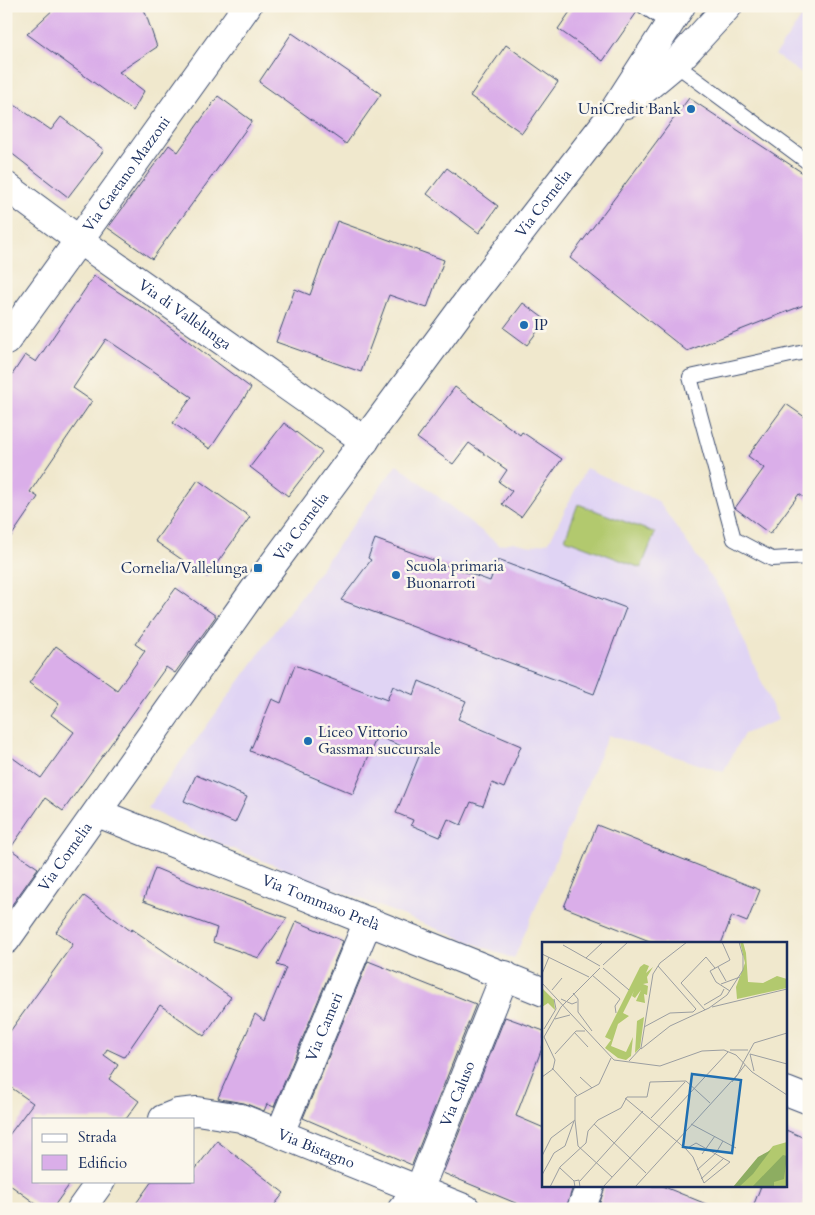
<svg xmlns="http://www.w3.org/2000/svg" width="815" height="1215" font-family="Cardo,serif">
	<style>
		.built { fill: #e0d4f4 }
		.green { fill: #b2c96e; stroke: #667c66 }
		.building { fill: #daaee9 }
		.lines { fill: none; stroke-linecap: round; stroke-linejoin: round }
		.lane-casing { stroke: #3b4b6f; stroke-width: 16 }
		.street-casing { stroke: #3b4b6f; stroke-width: 30 }
		.secondary-casing { stroke: #3b4b6f; stroke-width: 30 }
		.lane { stroke: #fff; stroke-width: 14 }
		.street { stroke: #fff; stroke-width: 28 }
		.secondary { stroke: #fff; stroke-width: 28 }
		.poi-dot { fill: #1f6fb2; stroke: #fbf7ec; stroke-width: 2 }
		.labels { text-anchor: middle; dominant-baseline: central; stroke-width: 5; stroke-linejoin: round; paint-order: stroke }
		.poi-label { font-size: 15px; fill: #1b2f5e; stroke: #fbf7ec; text-anchor: start }
		.street-label { font-size: 15px; fill: #1b2f5e; stroke: #fbf7ec }
		.inset-road { fill: none; stroke: #9b9ea1; stroke-width: 1 }
		.view { fill: #1f6fb2; fill-opacity: 0.15; stroke: #1f6fb2; stroke-width: 2.5 }
		.inset-edge { fill: none; stroke: #1b2f5e; stroke-width: 2.5 }
	</style>
	<rect width="100%" height="100%" fill="#fbf7ec"/>
	<filter id="ink" filterUnits="userSpaceOnUse"><feTurbulence type="fractalNoise" baseFrequency=".02" numOctaves="2"/><feDisplacementMap in="SourceGraphic" scale="10" xChannelSelector="R" yChannelSelector="G"/><feConvolveMatrix kernelMatrix="1 2 1 2 8 2 1 2 1" color-interpolation-filters="sRGB"/></filter>
	<filter id="wash" filterUnits="userSpaceOnUse"><feTurbulence type="fractalNoise" baseFrequency=".0096" numOctaves="4" result="noise"/><feDisplacementMap in="SourceGraphic" scale="20" xChannelSelector="R" yChannelSelector="G"/><feGaussianBlur stdDeviation="1.12" result="paint"/><feColorMatrix in="noise" values="0 0 0 0 0 0 0 0 0 0 0 0 0 0 0 0 0 1.4 0 .05"/><feComposite in="paint" operator="in"/></filter>
	<g filter="url(#wash)">
		<rect width="100%" height="100%" fill="#f0e8cd"/>
		<g class="built">
			<path d="M809 7V79L775 55Z"/>
			<path d="M397 464 499 545 513 542 531 546 549 542 586 468 658 501 724 595 778 720 744 734 723 772 608 735 514 959 223 845 147 808Z"/>
		</g>
		<path class="green" d="M578 504 655 533 641 568 565 539Z"/>
		<g id="blocks">
			<g class="building">
				<path d="M57 6H143L157 47 119 72 144 91 133 111 27 34Z"/>
				<path d="M574 6H634L637 12 603 61 558 29Z"/>
				<path d="M292 33 381 94 346 144 259 82Z"/>
				<path d="M506 45 558 82 522 133 470 96Z"/>
				<path d="M218 96 252 121 152 259 108 228 169 145 178 152Z"/>
				<path d="M689 98 809 177V303L687 351 570 258Z"/>
				<path d="M6 99 51 130 61 117 104 150 68 197 6 149Z"/>
				<path d="M447 168 498 206 479 233 427 194Z"/>
				<path d="M337 221 444 260 427 308 389 295 361 372 276 342 295 289 310 295Z"/>
				<path d="M94 276 152 314 251 388 210 449 173 423 192 397 106 339 73 388 92 401 30 492 38 497 6 544V384L25 355 36 362Z"/>
				<path d="M523 303 546 320 527 345 504 328Z"/>
				<path d="M455 387 520 435 522 432 562 459 521 517 502 504 512 491 499 482 507 470 469 443 453 464 417 438Z"/>
				<path d="M786 404 809 420V501L799 494 770 534 735 508 764 468 748 456Z"/>
				<path d="M284 423 322 452 288 496 250 467Z"/>
				<path d="M198 480 250 517 207 577 155 541Z"/>
				<path d="M375 539 490 581 498 560 626 608 594 694 341 600 371 560 368 558Z"/>
				<path d="M176 588 216 616 175 673 166 667 63 811 45 798 10 849 38 868 6 913V753L41 778 74 732 51 715 59 704 29 683 56 646 117 690 145 651 135 644Z"/>
				<path d="M295 665 387 700 393 686 414 695 419 681 466 701 458 719 521 746 504 788 492 783 483 806 471 802 461 825 448 819 440 837 411 825 413 820 396 813 420 754 377 736 353 794 250 751 272 699 281 703Z"/>
				<path d="M196 775 247 797 235 823 184 801Z"/>
				<path d="M597 825 760 890 747 922 732 916 721 944H657L564 907Z"/>
				<path d="M155 868 199 886 287 918 259 958 213 942 217 928 143 901Z"/>
				<path d="M84 896 131 931 132 929 231 997 204 1036 160 1005 124 1057 107 1049 104 1055 118 1065 109 1079 139 1101 126 1119H34V1181H72L52 1209H43L6 1182V1139L33 1103 6 1084V1037L73 944 56 932Z"/>
				<path d="M296 921 343 941 274 1107 267 1104 264 1111 244 1103 220 1099 218 1098 255 1014 264 1021 286 968 277 965Z"/>
				<path d="M368 961 476 1004 412 1165 303 1118Z"/>
				<path d="M505 1017 544 1031V1043L516 1116 544 1128V1186H573L566 1209H530L443 1173Z"/>
				<path d="M786 1130 809 1140V1190L801 1209H752L761 1186H786Z"/>
				<path d="M217 1141 284 1193 271 1209H132L152 1181H194V1171Z"/>
				<path d="M605 1186H662L716 1208 598 1209Z"/>
			</g>
		</g>
	</g>
	<g filter="url(#ink)">
		<use href="#blocks" fill-opacity="0" stroke="#3b4b6f" stroke-width="1"/>
		<g class="lines">
			<g class="lane-casing">
				<g id="lane">
					<path d="M643 6 670 24"/>
					<path d="M675 64 809 163"/>
					<path d="M809 351 690 377 734 539 772 559 809 557"/>
				</g>
			</g>
			<g class="street-casing">
				<g id="street">
					<path id="s1" d="M6 186 79 240 247 6"/>
					<path id="s2" d="M98 813 544 992"/>
					<path d="M786 1091 809 1100"/>
					<path id="s3" d="M163 1119 178 1113 197 1111 241 1118 466 1209"/>
					<path id="s4" d="M280 1133 368 921"/>
					<path d="M81 1209 101 1181"/>
					<path id="s5" d="M402 1209 419 1190 505 975"/>
					<path d="M581 1209 590 1186"/>
				</g>
			</g>
			<g class="secondary-casing">
				<g id="secondary">
					<path d="M627 104 675 64 728 6"/>
					<path id="s6" d="M6 341 79 240 365 441"/>
					<path id="s7" d="M6 940 257 586 473 294 607 121 681 6"/>
				</g>
			</g>
			<use href="#lane" class="lane"/>
			<use href="#street" class="street"/>
			<use href="#secondary" class="secondary"/>
		</g>
	</g>
	<g class="poi-dot">
		<circle cx="691" cy="109" r="5"/>
		<circle cx="524" cy="325" r="5"/>
		<rect x="253" y="563" width="10" height="10" rx="2.5"/>
		<circle cx="396" cy="575" r="5"/>
		<circle cx="308" cy="741" r="5"/>
	</g>
	<g class="labels">
		<g class="poi-label">
			<text x="681" y="109" text-anchor="end">UniCredit Bank</text>
			<text x="534" y="325">IP</text>
			<text x="406" y="566">Scuola primaria<tspan x="406" dy="17">Buonarroti</tspan></text>
			<text x="248" y="568" text-anchor="end">Cornelia/Vallelunga</text>
			<text x="318" y="732">Liceo Vittorio<tspan x="318" dy="17">Gassman succursale</tspan></text>
		</g>
		<g class="street-label">
			<text stroke="none"><textPath href="#s1" startOffset="172">Via Gaetano Mazzoni</textPath></text>
			<text stroke="none"><textPath href="#s7" startOffset="912">Via Cornelia</textPath></text>
			<text stroke="none"><textPath href="#s6" startOffset="254">Via di Vallelunga</textPath></text>
			<text stroke="none"><textPath href="#s7" startOffset="508">Via Cornelia</textPath></text>
			<text stroke="none"><textPath href="#s7" startOffset="102">Via Cornelia</textPath></text>
			<text stroke="none"><textPath href="#s2" startOffset="240">Via Tommaso Prelà</textPath></text>
			<text stroke="none"><textPath href="#s4" startOffset="115">Via Cameri</textPath></text>
			<text stroke="none"><textPath href="#s5" startOffset="129">Via Caluso</textPath></text>
			<text stroke="none"><textPath href="#s3" startOffset="161">Via Bistagno</textPath></text>
		</g>
	</g>
	<g transform="translate(542 942)">
		<rect width="245" height="245" fill="#f0e8cd"/>
		<path d="M198 0H201L204 11 206 40 221 41 235 34 245 37V46L195 57 194 45 203 21ZM102 22 107 24 104 31 111 25 105 35 106 41 101 42 106 44 105 53 102 52 103 61 94 59 99 48 93 56 90 54 92 49 81 71 87 74 76 82 69 104 84 110 91 95 89 114 84 118 76 116 63 106 69 98 63 95 98 25ZM0 46 12 58 13 68 6 61 0 65ZM102 75 98 106 93 111 95 79ZM245 200V245H196L231 204Z" fill="#b2c96e"/>
		<path d="M229 208 211 232 197 245H191L216 215ZM241 213 245 214 242 237 232 240V245H210Z" fill="#8dad61"/>
		<path class="inset-road" d="M180 0 188 18 168 29 174 40 188 49M21 3 58 24M0 12 47 35M44 16 61 0M61 23 86 0M176 25 184 39M61 26 87 48M0 32 7 15M50 33 78 57 73 64 74 71M0 41 72 118 118 124 160 109 182 108 194 113 210 130 245 153M179 42 198 35M10 48 20 36M31 51 36 57V70L50 89M19 57 30 62 35 60M162 63 179 53 182 47M170 65 245 47M163 68 139 41 164 15 173 26M13 77 28 73M102 85 128 71 151 70 154 67 116 24M2 87 14 67 12 57M32 90 46 105M2 95 19 65 58 26M99 107 128 84 167 66 185 53 201 28V14L197 0M188 108H206M13 112 34 89H43M208 112 245 122M208 112 212 129M87 119 99 106 111 32 118 21 145 0M201 121 212 101 245 91M10 126 35 153M0 135 11 127 13 118 2 95M38 135 50 146M190 140 203 123M83 156 144 207 154 201 188 220 162 241 151 215 144 207M109 176 143 140M33 178 36 204 70 235M52 182 104 231M149 182 194 206M160 212 173 194M0 214 9 196 33 178V155L57 142 69 116M18 226 32 239M155 228 174 211 181 199M0 233 12 211 23 204 32 179M159 237 182 216M38 239 101 169M8 245 18 225 44 201 46 189 56 178 79 166 85 155H105L108 140 144 139 168 161M33 245 32 239 37 238 38 245M61 245 186 110M93 245 196 132 201 121"/>
		<path class="view" d="M150 132 199 138 190 211 141 205Z"/>
		<rect width="245" height="245" class="inset-edge"/>
	</g>
	<rect width="815" height="1215" fill="none" stroke="#fbf7ec" stroke-width="25"/>
	<rect x="32" y="1118" width="162" height="65" fill="#fbf7ec" stroke="#a1a7b3"/>
	<rect x="42" y="1134" width="25" height="8" fill="#ffffff" stroke="#a1a7b3"/>
	<text x="78" y="1142" font-size="15" fill="#1b2f5e">Strada</text>
	<rect x="42" y="1155" width="25" height="15" fill="#daaee9" stroke="#a1a7b3"/>
	<text x="78" y="1168" font-size="15" fill="#1b2f5e">Edificio</text>
</svg>
